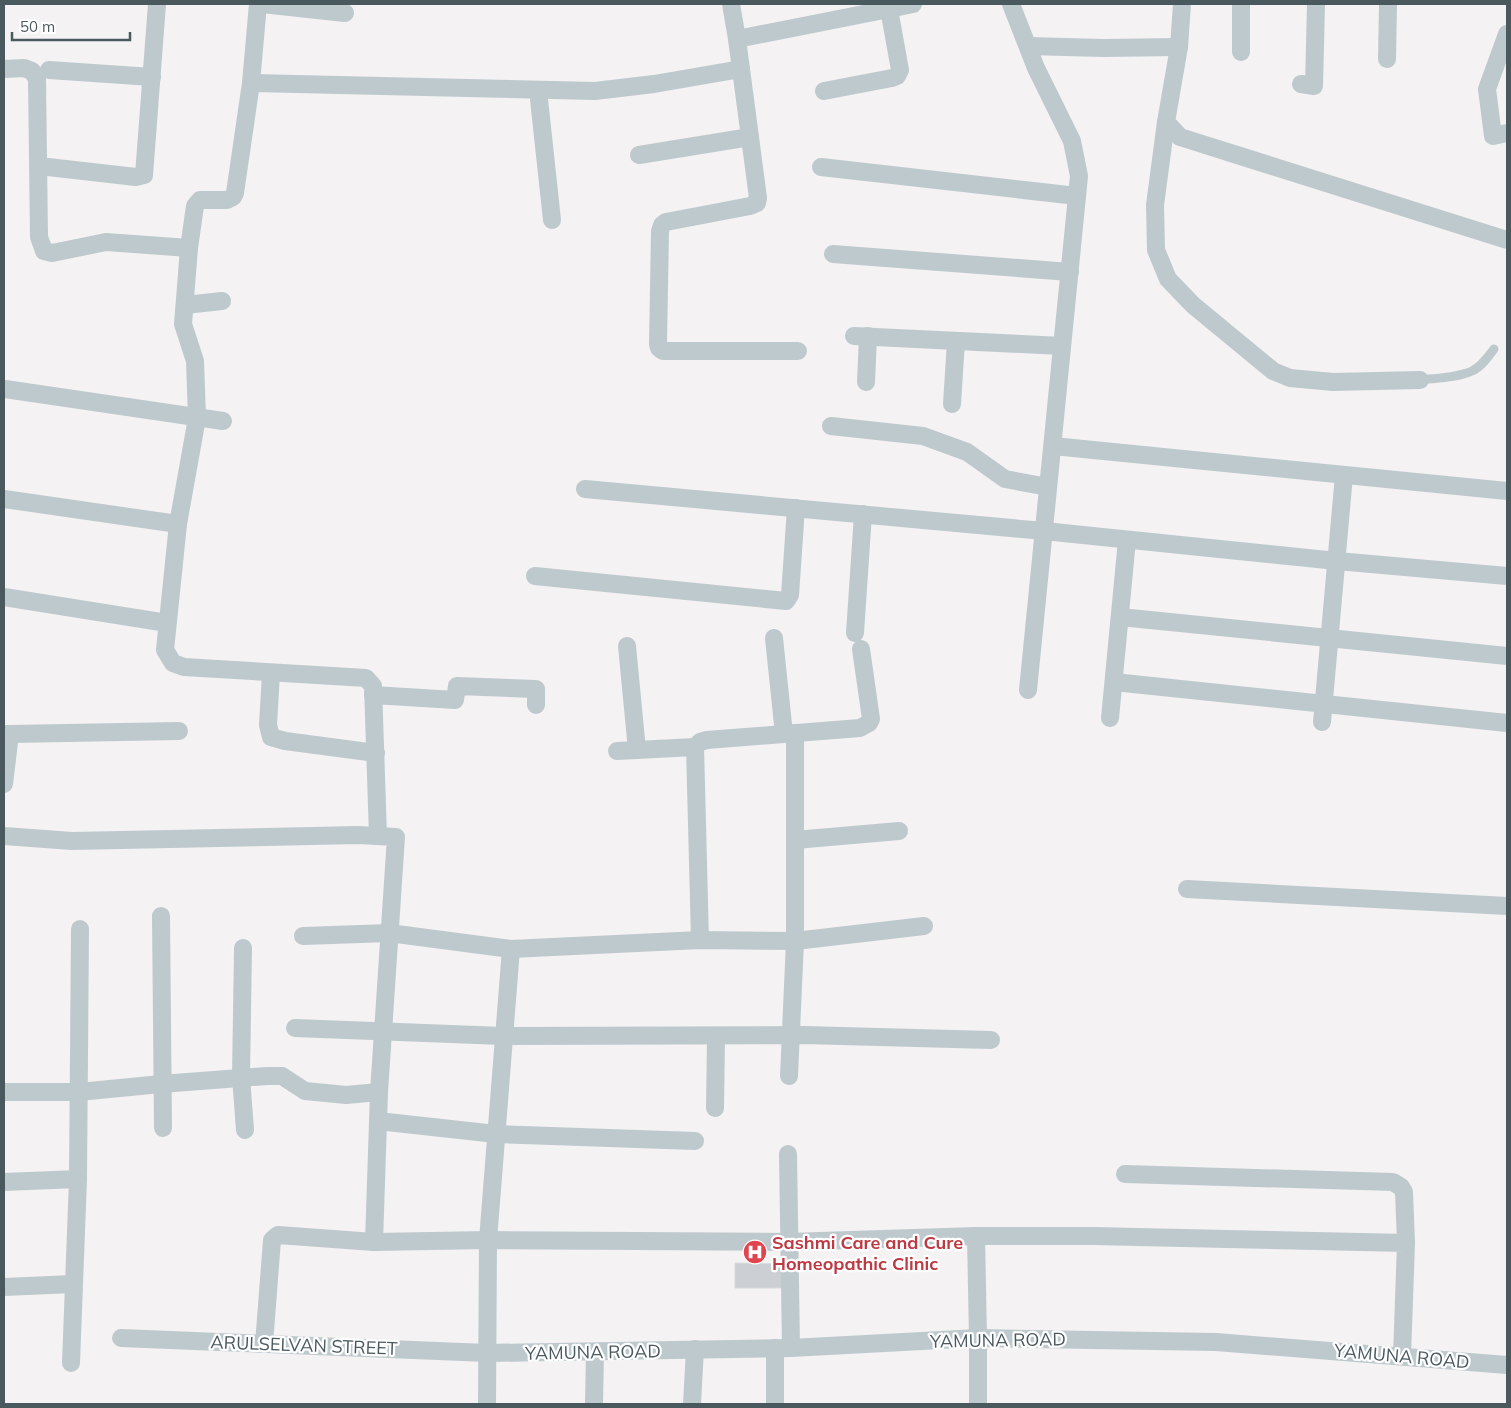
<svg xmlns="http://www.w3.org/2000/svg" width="1511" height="1408" font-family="Mulish,sans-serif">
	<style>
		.building { fill: #ccd0d4; stroke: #d6d9dc }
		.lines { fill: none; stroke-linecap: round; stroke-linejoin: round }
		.service { stroke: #bec9cd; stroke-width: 9 }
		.minor { stroke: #bec9cd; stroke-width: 18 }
		.labels { text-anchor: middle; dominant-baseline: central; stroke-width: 4.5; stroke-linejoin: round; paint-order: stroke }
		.health-label { font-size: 18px; font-weight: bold; fill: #be3a42; stroke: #fff; text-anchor: start }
		.street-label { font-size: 18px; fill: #4a595e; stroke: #fff }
	</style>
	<rect width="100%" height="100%" fill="#f4f2f2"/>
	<path class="building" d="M735 1263 782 1264V1288H735Z"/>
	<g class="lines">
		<path class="service" d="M1420 380C1436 378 1457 378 1472 371 1481 367 1488 357 1494 349"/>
		<g class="minor">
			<path d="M258 4 251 83 235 193 233 197 227 200H200L195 206 189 248 183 324 195 361 197 418 178 524 165 650 173 663 184 667 366 678 373 686 378 836"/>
			<path d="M262 4 345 13"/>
			<path d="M731 4 737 39 758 198 757 203 750 206 666 222 662 225 660 231 658 344 659 348 663 351H798"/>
			<path d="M888 4 889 9 913 4"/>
			<path d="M1011 4 1036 68 1072 141 1079 176 1028 690"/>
			<path d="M1182 4 1179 47 1166 122 1180 137 1507 240"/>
			<path d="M1507 34 1487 89 1493 136 1507 133"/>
			<path d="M737 39 889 9 900 70 897 76 892 78 824 91"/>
			<path d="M1028 46 1103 48 1179 47"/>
			<path d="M1241 52V4"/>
			<path d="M1387 59 1388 4"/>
			<path d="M4 69 24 68 32 71 37 79 39 237 44 251 52 253 106 242 189 248"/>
			<path d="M49 70 152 77"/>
			<path d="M251 83 595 91 654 84 741 69"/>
			<path d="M1301 84 1314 86 1316 4"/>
			<path d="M538 90 552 220"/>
			<path d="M1166 122 1155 205 1156 250 1168 279 1193 305 1273 371 1290 378 1333 382 1420 380"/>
			<path d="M639 155 750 137"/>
			<path d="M39 166 136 177 144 175 157 4"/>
			<path d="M821 167 1077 196"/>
			<path d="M833 254 1070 272"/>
			<path d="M185 305 222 301"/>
			<path d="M854 336 1062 346"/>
			<path d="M866 382 868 336"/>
			<path d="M5 389 223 421"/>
			<path d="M952 404 956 341"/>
			<path d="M831 426 923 436 967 452 1005 479 1048 487"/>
			<path d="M1053 446 1507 491"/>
			<path d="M585 489 1044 531 1337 561 1507 576"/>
			<path d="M4 499 178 524"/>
			<path d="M535 576 786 601 790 595 796 508"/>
			<path d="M4 597 167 623"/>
			<path d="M1120 617 1507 656"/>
			<path d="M855 633 863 514"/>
			<path d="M774 638 784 734"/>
			<path d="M627 646 637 750"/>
			<path d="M271 673 268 725 271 737 285 741 376 753"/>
			<path d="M1114 682 1507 723"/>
			<path d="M373 695 455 700 457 686 536 689V705"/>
			<path d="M1110 718 1127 540"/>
			<path d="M1322 722 1344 475"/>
			<path d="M4 734H10L4 784"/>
			<path d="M10 734 179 731"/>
			<path d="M617 751 695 747"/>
			<path d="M4 836 72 841 358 835 396 837 379 1092 346 1095 305 1091 282 1076H267L161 1084 79 1092H4"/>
			<path d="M795 840 899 831"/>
			<path d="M1187 889 1507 906"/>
			<path d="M161 916 163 1128"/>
			<path d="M303 936 389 933 511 949 700 940 795 941 924 926"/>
			<path d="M700 940 695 747 700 742 707 740 860 728 869 723 871 719 861 649"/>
			<path d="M243 948 241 1077 245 1130"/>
			<path d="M295 1028 503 1036 804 1035 991 1040"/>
			<path d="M789 1076 795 941V733"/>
			<path d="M715 1108 716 1036"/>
			<path d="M378 1121 496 1134 695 1141"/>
			<path d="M788 1154 791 1348"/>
			<path d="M1125 1174 1393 1182 1401 1187 1404 1192 1406 1243"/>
			<path d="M4 1182 78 1179"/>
			<path d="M976 1236 978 1338V1404"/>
			<path d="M374 1242 379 1092"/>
			<path d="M4 1287 73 1284"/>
			<path d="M121 1338 487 1353 791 1348 978 1338 1216 1342 1507 1365"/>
			<path d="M264 1344 272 1240 278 1235 374 1242 488 1240 789 1242 976 1236H1093L1406 1243 1402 1356"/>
			<path d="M775 1348V1404"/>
			<path d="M71 1363 78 1179 80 929"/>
			<path d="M487 1404 488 1240 511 949"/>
			<path d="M594 1404 595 1352"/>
			<path d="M692 1404 695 1349"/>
		</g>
	</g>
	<defs>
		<g id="hospital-disc" transform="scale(1.25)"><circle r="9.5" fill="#e0444e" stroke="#fff"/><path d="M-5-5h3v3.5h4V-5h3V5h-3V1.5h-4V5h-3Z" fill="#fff"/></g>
	</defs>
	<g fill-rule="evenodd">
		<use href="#hospital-disc" x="755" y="1252"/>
	</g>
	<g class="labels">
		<g class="health-label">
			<text x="772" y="1242">Sashmi Care and Cure<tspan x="772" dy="21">Homeopathic Clinic</tspan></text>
		</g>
		<g class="street-label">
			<text transform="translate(998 1340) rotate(-1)">YAMUNA ROAD</text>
			<text transform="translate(304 1345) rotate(2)">ARULSELVAN STREET</text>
			<text transform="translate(593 1352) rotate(-1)">YAMUNA ROAD</text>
			<text transform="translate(1402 1356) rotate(5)">YAMUNA ROAD</text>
		</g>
	</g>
	<rect width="1511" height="1408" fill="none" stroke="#4a595e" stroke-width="10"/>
	<path d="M12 32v8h118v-8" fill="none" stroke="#4a595e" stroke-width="2.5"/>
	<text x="20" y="32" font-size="15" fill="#4a595e" stroke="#ffffff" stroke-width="4" paint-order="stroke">50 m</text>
</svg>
